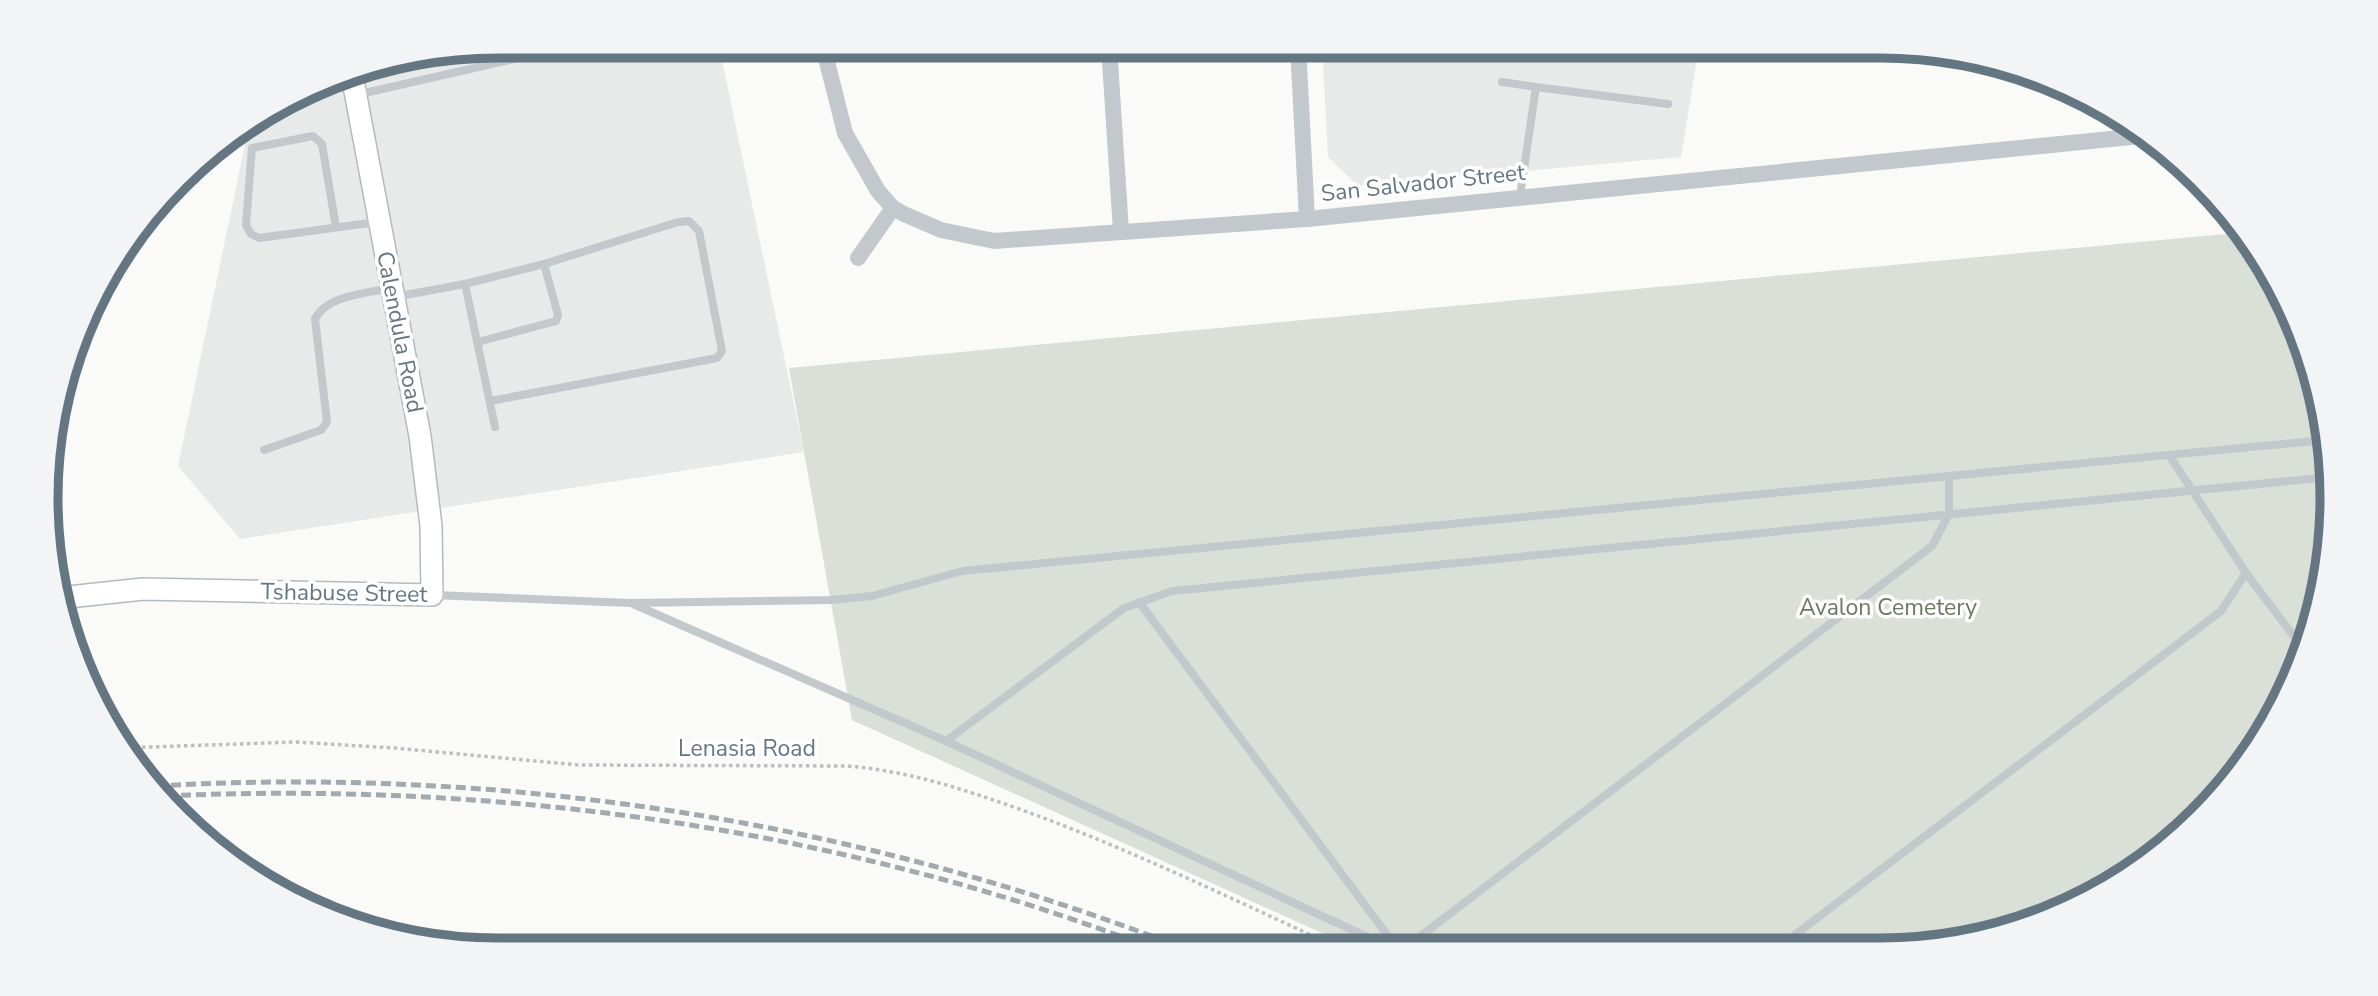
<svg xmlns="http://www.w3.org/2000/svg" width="2378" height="996" font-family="'Nunito Sans',sans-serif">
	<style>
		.built { fill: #e8e9e9 }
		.green { fill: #dadfd7 }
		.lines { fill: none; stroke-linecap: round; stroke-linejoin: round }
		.secondary-casing { stroke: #b3babf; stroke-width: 24 }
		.path { stroke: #bbbfc2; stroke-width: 3.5; stroke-dasharray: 3.5 3.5; stroke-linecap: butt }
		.lane { stroke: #c3c8cc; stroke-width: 8 }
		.street { stroke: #c3c8cc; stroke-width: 16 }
		.secondary { stroke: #fff; stroke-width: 21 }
		.rail { stroke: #a2aab0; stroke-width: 5; stroke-dasharray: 10 5; stroke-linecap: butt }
		.labels { text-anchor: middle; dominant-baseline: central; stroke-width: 7; stroke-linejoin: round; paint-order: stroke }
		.street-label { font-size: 23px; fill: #657683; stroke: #fff }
		.park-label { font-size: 23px; fill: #687a64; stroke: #fff }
		.rim { fill: none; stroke: #657683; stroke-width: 9 }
	</style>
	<rect width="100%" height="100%" fill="#fafaf8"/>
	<g class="built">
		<path d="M498 46H719L804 452 240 539 178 466 248 130 352 70Z"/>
		<path d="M1322 46H1699L1681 157 1358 186 1328 157Z"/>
	</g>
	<path class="green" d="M2236 233 2286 298 2331 468 2309 643 2256 750 2178 838 2080 904 1939 947 1355 948 852 720 789 368Z"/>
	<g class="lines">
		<g class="secondary-casing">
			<path id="secondary" d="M59 598 143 589 432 595 431 526 420 436 351 70"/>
		</g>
		<path class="path" d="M121 748 296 742 394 748 579 765 847 766C909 771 963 789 1022 810 1130 849 1234 900 1339 948"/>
		<g class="lane">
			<path d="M476 49 479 67"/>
			<path d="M1502 82 1536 87"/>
			<path d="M356 95 549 51"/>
			<path d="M1520 196 1536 87 1668 104"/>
			<path d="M336 227 322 144 313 136 252 148 246 225 251 234 259 238 377 222"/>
			<path d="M465 284 495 427"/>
			<path d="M394 297 465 284 544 264 678 222 689 221 699 231 722 351 717 358 490 401"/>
			<path d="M478 342 556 321 558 315 544 264"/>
			<path d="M264 450 321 430 327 422 315 319C327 295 368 293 392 288"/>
			<path d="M2169 455 2246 573 2305 651"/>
			<path d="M433 595 630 603 831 600 872 596 962 571 2324 440"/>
			<path d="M1139 602 1397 948"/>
			<path d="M633 604 946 741 1391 948"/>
			<path d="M946 741 1124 608 1172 591 2330 477"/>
			<path d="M1779 947 2221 611 2246 573"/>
			<path d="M1405 948 1932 546 1949 514V476"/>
		</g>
		<g class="street">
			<path d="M823 46 845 133 878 191 893 208 904 214 941 230 994 241 1307 219 2141 136"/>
			<path d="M1109 46 1121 231"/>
			<path d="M1298 46 1307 219"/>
			<path d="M858 258 893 208"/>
		</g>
		<use href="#secondary" class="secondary"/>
		<g class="rail">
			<path d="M156 786C505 766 859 821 1185 949"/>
			<path d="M166 796C499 781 842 828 1154 949"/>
		</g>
	</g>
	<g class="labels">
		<g class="street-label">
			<text transform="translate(1423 183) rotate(-6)">San Salvador Street</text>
			<text transform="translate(400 332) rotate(79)">Calendula Road</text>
			<text transform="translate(344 593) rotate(1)">Tshabuse Street</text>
			<text x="747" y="748">Lenasia Road</text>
		</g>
		<g class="park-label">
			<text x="1888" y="607">Avalon Cemetery</text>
		</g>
	</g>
	<path d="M0 0H2378V996H0ZM498 58H1880A440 440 0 0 1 2320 498V498A440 440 0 0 1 1880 938H498A440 440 0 0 1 58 498V498A440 440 0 0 1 498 58Z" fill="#f3f4f5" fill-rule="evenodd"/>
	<path class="rim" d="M498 58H1880A440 440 0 0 1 2320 498V498A440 440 0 0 1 1880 938H498A440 440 0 0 1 58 498V498A440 440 0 0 1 498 58Z"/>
</svg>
